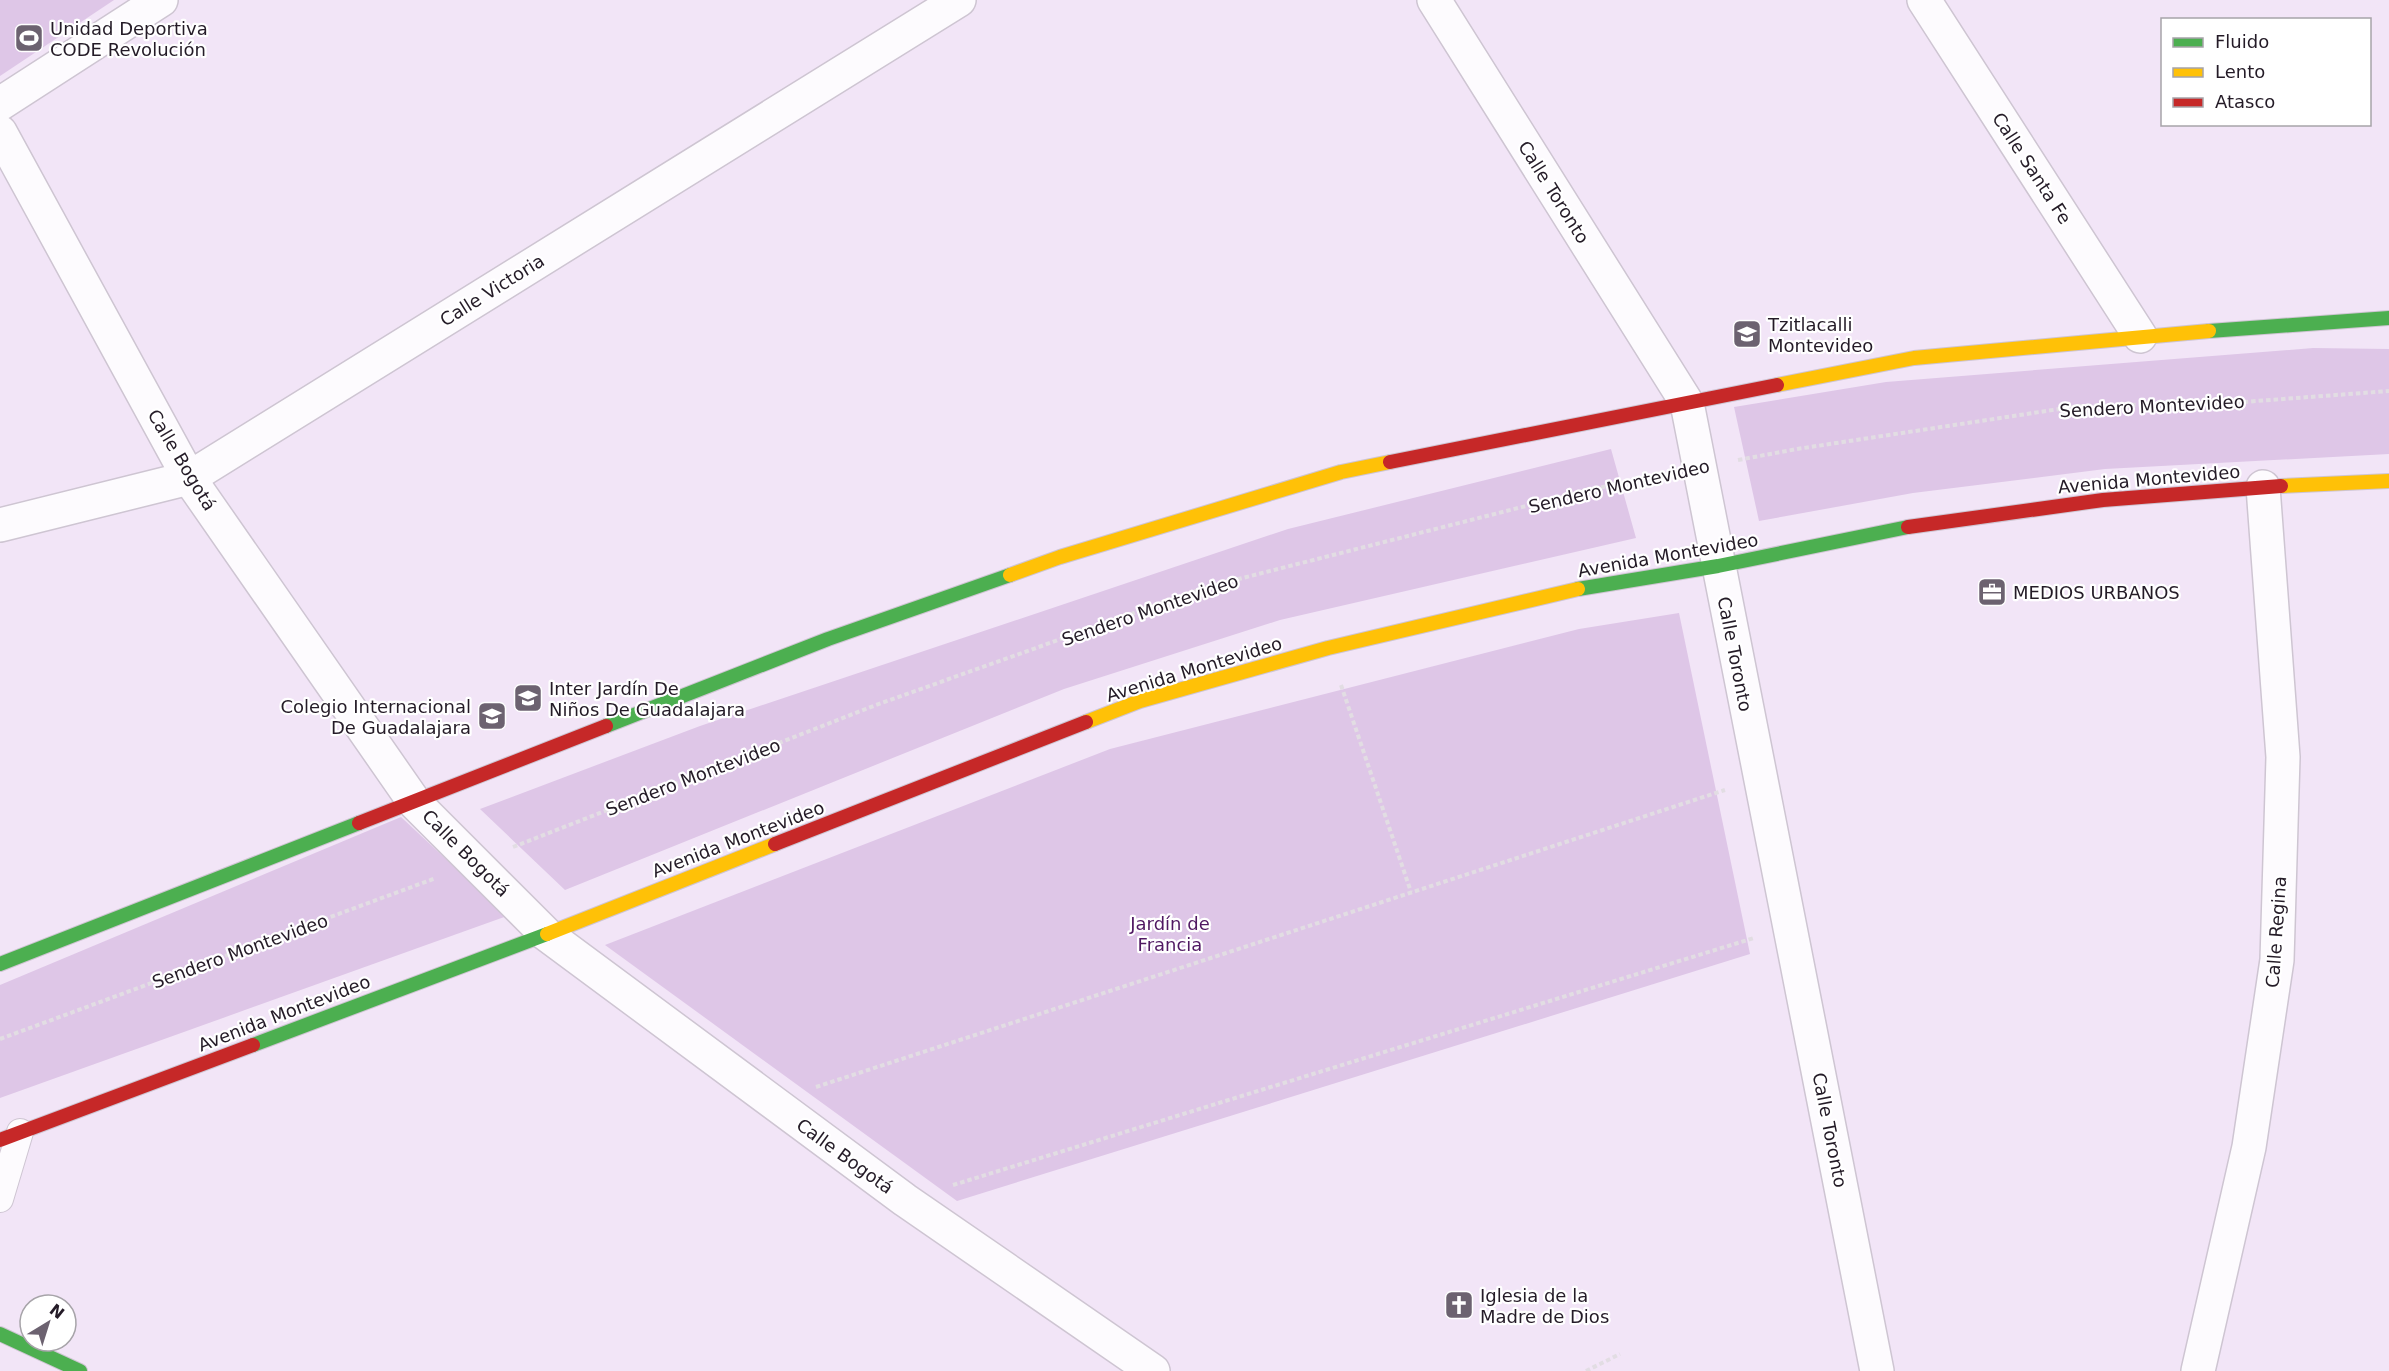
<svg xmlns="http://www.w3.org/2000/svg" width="2389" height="1371" font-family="'DejaVu Sans',sans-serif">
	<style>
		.green { fill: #dec6e7 }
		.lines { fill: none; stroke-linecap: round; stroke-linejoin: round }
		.lane-casing { stroke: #cec5d2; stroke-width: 28 }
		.street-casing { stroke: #cec5d2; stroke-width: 36 }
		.fast-casing { stroke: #cec5d2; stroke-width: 16 }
		.slow-casing { stroke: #cec5d2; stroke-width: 16 }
		.jam-casing { stroke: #cec5d2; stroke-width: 16 }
		.path { stroke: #e2dde3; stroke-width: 4; stroke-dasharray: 4.5 3; stroke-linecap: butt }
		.lane { stroke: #fdfbfe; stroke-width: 26 }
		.street { stroke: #fdfbfe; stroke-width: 33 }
		.fast { stroke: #4caf50; stroke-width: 14 }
		.slow { stroke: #ffc107; stroke-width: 14 }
		.jam { stroke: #c62828; stroke-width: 14 }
		.labels { text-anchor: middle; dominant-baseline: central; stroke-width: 4.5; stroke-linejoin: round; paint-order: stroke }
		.poi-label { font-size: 18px; fill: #241b27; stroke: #fff; text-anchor: start }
		.street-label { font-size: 18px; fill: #241b27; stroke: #fff }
		.park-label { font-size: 18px; fill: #501862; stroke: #fff }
	</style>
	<rect width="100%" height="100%" fill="#f2e5f7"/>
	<g class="green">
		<path d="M0 0H114L0 76Z"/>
		<path d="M2313 348 2389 349V454L2105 469 1913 493 1759 521 1734 407 1886 382Z"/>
		<path d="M1611 449 1636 538 1280 620 1064 689 565 890 480 809 700 726 1288 529Z"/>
		<path d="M1679 613 1750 954 957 1201 605 945 1110 749 1579 629Z"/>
		<path d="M401 817 507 916 0 1098V985Z"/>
	</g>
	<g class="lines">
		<g class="lane-casing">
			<path id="lane" d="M0 1199 20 1132"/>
		</g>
		<g class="street-casing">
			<g id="street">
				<path d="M1434 0 1687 403 1877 1371"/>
				<path d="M1924 0 2140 336"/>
				<path d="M0 104 161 0"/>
				<path d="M0 132 189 478 415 803 546 934 905 1200 1153 1371"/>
				<path d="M0 525 189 478 959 0"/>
				<path d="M2198 1371 2249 1147 2277 960 2283 757 2263 487"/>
			</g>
		</g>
		<g class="fast-casing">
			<g id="fast">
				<path d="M2209 331 2389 318"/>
				<path d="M1578 589 1718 566 1908 527"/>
				<path d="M606 726 828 639 1010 575"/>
				<path d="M0 964 359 823"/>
				<path d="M253 1045 547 934"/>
				<path d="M0 1334 80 1371"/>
			</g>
		</g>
		<g class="slow-casing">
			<g id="slow">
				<path d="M1777 385 1914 358 2209 331"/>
				<path d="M2281 486 2389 481"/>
				<path d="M1010 575 1060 557 1341 472 1390 462"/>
				<path d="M1086 722 1140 701 1328 648 1578 589"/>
				<path d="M547 934 775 844"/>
			</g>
		</g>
		<g class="jam-casing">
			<g id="jam">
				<path d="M1390 462 1777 385"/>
				<path d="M1908 527 2103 500 2281 486"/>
				<path d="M359 823 606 726"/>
				<path d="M775 844 1086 722"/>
				<path d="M0 1140 253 1045"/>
			</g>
		</g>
		<g class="path">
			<path d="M1738 460 1797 449 2079 406 2230 403 2389 391"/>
			<path d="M1341 685 1411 892"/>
			<path d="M513 847 876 705 1207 587 1593 489 1663 475"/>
			<path d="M0 1039 436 878"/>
			<path d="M816 1087 1725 790"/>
			<path d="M953 1185 1754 938"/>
			<path d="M1586 1371 1620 1354"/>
		</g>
		<use href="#lane" class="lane"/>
		<use href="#street" class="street"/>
		<use href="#fast" class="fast"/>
		<use href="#slow" class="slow"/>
		<use href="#jam" class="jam"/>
	</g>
	<defs>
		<g id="stadium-square" transform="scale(1.5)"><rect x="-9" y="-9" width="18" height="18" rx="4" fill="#6c6270" stroke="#fff"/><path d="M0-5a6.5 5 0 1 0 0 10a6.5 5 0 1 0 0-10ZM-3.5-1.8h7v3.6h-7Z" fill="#fff"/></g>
		<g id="school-square" transform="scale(1.5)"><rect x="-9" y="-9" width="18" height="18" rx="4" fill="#6c6270" stroke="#fff"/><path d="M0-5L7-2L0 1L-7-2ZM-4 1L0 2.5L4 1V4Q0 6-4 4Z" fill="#fff"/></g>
		<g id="office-square" transform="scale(1.5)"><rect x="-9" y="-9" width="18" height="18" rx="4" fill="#6c6270" stroke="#fff"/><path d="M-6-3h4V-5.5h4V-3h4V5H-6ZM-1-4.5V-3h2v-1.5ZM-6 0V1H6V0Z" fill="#fff"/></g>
		<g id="church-square" transform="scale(1.5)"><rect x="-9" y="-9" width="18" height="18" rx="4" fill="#6c6270" stroke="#fff"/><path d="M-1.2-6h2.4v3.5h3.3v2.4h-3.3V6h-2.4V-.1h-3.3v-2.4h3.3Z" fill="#fff"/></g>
	</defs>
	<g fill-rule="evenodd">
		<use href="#stadium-square" x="29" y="38"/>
		<use href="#school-square" x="1747" y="334"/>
		<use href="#office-square" x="1992" y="592"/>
		<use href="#school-square" x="528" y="698"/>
		<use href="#school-square" x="492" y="716"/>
		<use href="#church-square" x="1459" y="1305"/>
	</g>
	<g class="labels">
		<g class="poi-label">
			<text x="50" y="28">Unidad Deportiva<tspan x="50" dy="21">CODE Revolución</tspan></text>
			<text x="1768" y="324">Tzitlacalli<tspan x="1768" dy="21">Montevideo</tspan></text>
			<text x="2013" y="592">MEDIOS URBANOS</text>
			<text x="549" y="688">Inter Jardín De<tspan x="549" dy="21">Niños De Guadalajara</tspan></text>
			<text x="471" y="706" text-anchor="end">Colegio Internacional<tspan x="471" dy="21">De Guadalajara</tspan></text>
			<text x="1480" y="1295">Iglesia de la<tspan x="1480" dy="21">Madre de Dios</tspan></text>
		</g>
		<g class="street-label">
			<text transform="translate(2032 168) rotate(57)">Calle Santa Fe</text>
			<text transform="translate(1554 192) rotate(58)">Calle Toronto</text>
			<text transform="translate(492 290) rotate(-32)">Calle Victoria</text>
			<text transform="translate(2152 406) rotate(-3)">Sendero Montevideo</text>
			<text transform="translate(182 460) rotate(59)">Calle Bogotá</text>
			<text transform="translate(2149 479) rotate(-5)">Avenida Montevideo</text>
			<text transform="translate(1619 486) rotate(-13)">Sendero Montevideo</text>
			<text transform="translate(1668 555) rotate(-10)">Avenida Montevideo</text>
			<text transform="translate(1150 610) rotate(-19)">Sendero Montevideo</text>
			<text transform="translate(1735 654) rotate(79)">Calle Toronto</text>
			<text transform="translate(1194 669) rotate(-17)">Avenida Montevideo</text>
			<text transform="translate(693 777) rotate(-21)">Sendero Montevideo</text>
			<text transform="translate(738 839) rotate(-21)">Avenida Montevideo</text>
			<text transform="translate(466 853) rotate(45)">Calle Bogotá</text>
			<text transform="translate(2276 932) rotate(-86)">Calle Regina</text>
			<text transform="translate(240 951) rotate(-20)">Sendero Montevideo</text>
			<text transform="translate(284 1013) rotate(-21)">Avenida Montevideo</text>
			<text transform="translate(1830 1130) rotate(79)">Calle Toronto</text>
			<text transform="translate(845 1156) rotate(36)">Calle Bogotá</text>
		</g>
		<g class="park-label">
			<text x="1170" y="923">Jardín de<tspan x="1170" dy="21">Francia</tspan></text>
		</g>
	</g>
	<rect x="2161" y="18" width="210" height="108" fill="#ffffff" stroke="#a7a4a9" stroke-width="1.5"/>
	<rect x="2173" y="38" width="30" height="9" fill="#4caf50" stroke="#a7a4a9" stroke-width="1.5"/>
	<text x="2215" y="48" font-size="18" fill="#241b27">Fluido</text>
	<rect x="2173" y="68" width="30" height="9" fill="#ffc107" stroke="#a7a4a9" stroke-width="1.5"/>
	<text x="2215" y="78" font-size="18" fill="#241b27">Lento</text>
	<rect x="2173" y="98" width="30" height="9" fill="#c62828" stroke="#a7a4a9" stroke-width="1.5"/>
	<text x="2215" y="108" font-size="18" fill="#241b27">Atasco</text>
	<g transform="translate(48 1323) rotate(38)"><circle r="28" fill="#ffffff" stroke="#a7a4a9" stroke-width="1.5"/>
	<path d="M0-4.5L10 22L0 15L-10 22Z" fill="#6c6270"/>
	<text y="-9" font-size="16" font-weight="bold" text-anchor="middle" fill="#241b27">N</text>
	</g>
</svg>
